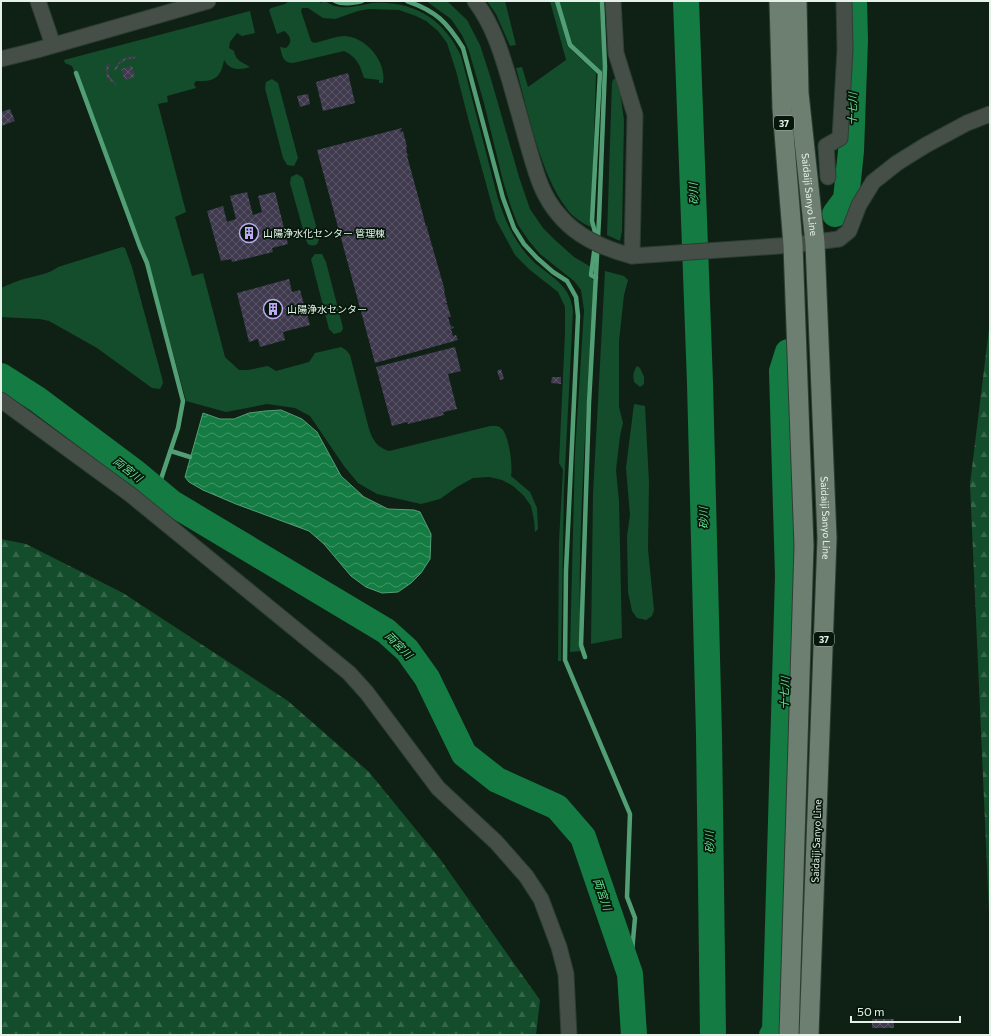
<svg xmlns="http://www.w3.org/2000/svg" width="991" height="1036" font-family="Commissioner,'Noto Sans JP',sans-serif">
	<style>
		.green { fill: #144d2b }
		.forest { fill: url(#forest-firs) }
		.water { fill: url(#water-waves); stroke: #539f75 }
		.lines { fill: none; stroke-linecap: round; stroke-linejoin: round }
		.stream { stroke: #539f75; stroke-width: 4.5 }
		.river { stroke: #147c43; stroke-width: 26 }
		.building { fill: url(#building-cross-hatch) }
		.minor-casing { stroke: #2d3e33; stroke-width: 17 }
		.major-casing { stroke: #2d3e33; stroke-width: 21 }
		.minor { stroke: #454e47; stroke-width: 15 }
		.major { stroke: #6c7f71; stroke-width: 19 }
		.labels { text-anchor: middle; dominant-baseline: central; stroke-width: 3.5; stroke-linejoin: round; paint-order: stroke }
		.shield { fill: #06180c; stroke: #a3b1a7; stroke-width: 1 }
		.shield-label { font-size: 9px; font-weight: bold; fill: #e6f2e9 }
		.street-label { font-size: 10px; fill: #e6f2e9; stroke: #06180c }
		.poi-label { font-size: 10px; fill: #e6f2e9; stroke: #06180c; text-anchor: start }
		.water-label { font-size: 11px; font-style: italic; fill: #65de90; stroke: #06180c }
	</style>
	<defs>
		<pattern id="forest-firs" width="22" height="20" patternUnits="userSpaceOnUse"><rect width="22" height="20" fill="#144d2b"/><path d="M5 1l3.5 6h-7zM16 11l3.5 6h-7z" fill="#36674a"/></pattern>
		<pattern id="water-waves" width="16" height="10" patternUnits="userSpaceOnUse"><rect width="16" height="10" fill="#147c43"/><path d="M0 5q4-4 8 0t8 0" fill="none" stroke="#429567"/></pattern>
		<pattern id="building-cross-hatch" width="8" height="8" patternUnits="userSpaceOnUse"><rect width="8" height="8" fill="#3f3a4e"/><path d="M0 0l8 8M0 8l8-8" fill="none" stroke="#5b5768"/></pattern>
	</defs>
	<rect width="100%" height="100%" fill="#0f2115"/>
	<g class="green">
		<path d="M289 1H318L321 3 325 1C340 12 355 6 372 3 413 0 444 19 461 56L498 199C505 220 513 239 528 256 546 276 570 281 573 311L564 489 561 661H558L559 541 563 470 559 463 565 333V307L558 292 530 270 515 255 496 220 468 118 456 71 447 43 438 31 426 21 416 16 399 10 369 9 358 11 335 19 323 18 308 8H302L301 11 311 41 314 43C324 41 336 36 345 36 366 37 387 62 383 83H379V80L364 78C360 65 357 57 344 51L293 63C283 63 282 56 280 47L286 48C293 42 291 36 284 31L277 34 269 10 271 8 285 4Z"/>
		<path d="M426 1H447L467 20 480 45 491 79 519 177 530 209 543 228 555 240 574 257 591 267 589 276 594 281C590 353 585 426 582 499 580 550 578 600 582 651L570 652 575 453 584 310 581 290 574 281 540 254 529 241 518 225 511 207 503 181 484 103 469 51 462 35 451 19Z"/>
		<path d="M487 1H505L516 45 510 46 496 14Z"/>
		<path d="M550 1H555L568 47 596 73 591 227C582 223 573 217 567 209 540 174 528 111 516 68L522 67 528 87 566 60Z"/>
		<path d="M558 1H601L603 72 600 73 570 43Z"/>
		<path d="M250 11 255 33 242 36 237 33 230 42 229 48 234 51C235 60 243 63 250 67 240 70 230 71 224 60 221 78 214 82 196 81L194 84 196 88 167 96 168 102 158 104 186 212 175 217 192 276 203 273 225 357 239 370H248L268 366 276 371 309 362 315 353 341 347 346 350 350 355 369 429C373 441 377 447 389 451L490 426C494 426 499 425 502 429 509 436 513 466 511 476L530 492 537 508 538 529 535 532 534 520 531 506 524 496 513 486 502 480 489 477 473 478 457 487 440 499 421 504 377 494 358 483 344 466 310 416 295 408 267 404 226 412 186 401 148 261 72 66 65 63 64 60Z"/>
		<path d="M616 77 618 79 624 120 622 231 620 241 607 235 612 83 613 80Z"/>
		<path d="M272 79 278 83 298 158 294 166 287 165 283 158 265 88 266 82Z"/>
		<path d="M297 174 303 178 319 237C319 244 315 248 308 244L306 240 290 183 291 177Z"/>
		<path d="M122 247 125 248 132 267 162 378 163 383 160 389 152 388 97 348 49 321 40 319 1 317V288C10 284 19 280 28 278 39 275 49 274 58 267Z"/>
		<path d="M315 254H322L326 262 342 324 343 329 341 332 334 334 329 329 312 263 311 259Z"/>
		<path d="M605 271 624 276 628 280 624 295 619 341V407L623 423 620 436 616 470 619 501 622 638 591 644 593 494Z"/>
		<path d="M637 366 640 368 644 377V384L640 387 634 382C633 375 633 372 637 366Z"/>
		<path d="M634 404 645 406 649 483 648 549 654 610 652 616 646 620 637 618 632 611 628 592 627 536 630 515 626 468Z"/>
	</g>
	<g class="forest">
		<path d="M990 321V935L970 484Z"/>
		<path d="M1 539 26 544 123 593 288 701 369 772 440 859 540 1000 536 1035H1Z"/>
	</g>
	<path class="water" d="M281 410 302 419 317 432 341 476 364 497 388 509 414 510 420 512 431 534 430 559 421 573 411 583 398 592 382 593 366 587 351 576 324 544 309 531 236 504 203 490 189 482 185 477 203 413 220 419H234L249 413 265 411Z"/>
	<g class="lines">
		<g class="stream">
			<path d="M335 1C343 5 353 3 362 1"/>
			<path d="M407 1C436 11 447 22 463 48L503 198 514 228 524 244 537 258 553 272 567 281 576 297 578 316 566 571 565 660 630 814 627 897 635 918 630 974"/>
			<path d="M557 1 570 45 600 73 592 221 596 236"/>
			<path d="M76 73 140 247 147 263 183 401 178 428 157 491"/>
			<path d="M595 245 591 275 596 278"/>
			<path d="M171 451 190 457"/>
			<path d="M585 657 581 645 589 403 599 219 605 67 602 1"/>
		</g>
		<g class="river">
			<path d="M686 1 700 383 709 735 713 1035"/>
			<path d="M835 214 846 199 851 151 855 40 854 1"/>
			<path d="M1 376 37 399 136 473 172 503 386 631 407 650 427 678 464 754 497 780 557 807 583 837 630 974 634 1035"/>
			<path d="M772 1035 775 1031 788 576 782 371 788 352"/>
		</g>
	</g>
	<g class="building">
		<path d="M132 56 136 57V58L125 60 119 64 116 71 114 70 118 63 121 60Z"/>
		<path d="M108 63 110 64 108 69 109 76 117 86 110 81 107 77 106 68Z"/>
		<path d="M132 66 135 77 125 80 121 69Z"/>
		<path d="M348 73 355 103 323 111 316 82Z"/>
		<path d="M308 94 310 104 300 107 297 96Z"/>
		<path d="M10 109 15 121 1 126V112Z"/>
		<path d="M402 128V129L400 130 401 132 403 131 407 147 406 148 407 154 409 155 407 156 409 163 422 211 426 227 428 226 427 228 445 291H444L447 303 444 304H447L451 317H448L451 327 453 326 454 328 451 329 453 336 456 335 458 340 375 363 317 150Z"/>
		<path d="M247 192 253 215 262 212 258 196 275 192 288 244 272 248 273 252 232 262 231 259 221 261 207 211 223 206 227 222 236 219 230 196Z"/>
		<path d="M289 279 292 292 300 290 310 325 283 332 285 340 260 347 258 339 249 342 237 293Z"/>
		<path d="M455 347 461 371 448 374 457 409 443 412 444 415 408 424 407 422 392 426 376 367Z"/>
		<path d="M501 369 504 379 500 380 497 371Z"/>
		<path d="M552 377H561V384L551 383Z"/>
		<rect x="872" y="1019" width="22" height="9"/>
	</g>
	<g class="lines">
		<g class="minor-casing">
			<g id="minor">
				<path d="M38 1 53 45"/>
				<path d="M475 1C494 26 502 55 511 85 517 106 523 128 529 149 536 173 542 196 559 215 577 237 605 249 632 256L793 245 839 239 849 231 859 205 873 182 897 163 926 145 967 123 990 114"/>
				<path d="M613 1 616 53 635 115 632 256"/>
				<path d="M1 59 37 50 208 1"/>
				<path d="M828 177 826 146 840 138 845 50 844 1"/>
				<path d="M1 400 131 495 349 673 367 693 438 788 496 842 526 876 541 899 559 947 566 974 569 1035"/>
			</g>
		</g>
		<g class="major-casing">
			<g id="major">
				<path d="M779 1 782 108 793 245 804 546 789 1035"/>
				<path id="s1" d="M797 1 799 93 815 243 827 538 809 1035"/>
			</g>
		</g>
		<use href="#minor" class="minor"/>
		<use href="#major" class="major"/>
	</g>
	<defs>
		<g id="building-ring" transform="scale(1)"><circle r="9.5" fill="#06180c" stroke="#bfa9f4" stroke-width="1.5"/><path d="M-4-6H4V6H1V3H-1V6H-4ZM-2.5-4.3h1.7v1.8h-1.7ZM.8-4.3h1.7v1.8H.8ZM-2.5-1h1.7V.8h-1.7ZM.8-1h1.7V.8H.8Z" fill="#bfa9f4"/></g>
	</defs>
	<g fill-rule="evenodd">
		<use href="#building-ring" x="249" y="233"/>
		<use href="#building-ring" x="273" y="309"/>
	</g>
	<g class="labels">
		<g class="shield">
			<rect x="774" y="116" width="20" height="14" rx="3"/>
			<rect x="814" y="632" width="20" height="14" rx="3"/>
		</g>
		<g class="shield-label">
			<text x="784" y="123">37</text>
			<text x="824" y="639">37</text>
		</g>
		<g class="street-label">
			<text stroke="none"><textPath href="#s1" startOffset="194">Saidaiji Sanyo Line</textPath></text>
			<text stroke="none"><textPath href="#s1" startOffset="518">Saidaiji Sanyo Line</textPath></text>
			<text transform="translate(816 841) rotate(-88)">Saidaiji Sanyo Line</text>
		</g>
		<g class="poi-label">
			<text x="263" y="233">山陽浄水化センター 管理棟</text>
			<text x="287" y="309">山陽浄水センター</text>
		</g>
		<g class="water-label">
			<text transform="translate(852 109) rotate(-89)">十七川</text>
			<text transform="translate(693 194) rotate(-92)">砂川</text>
			<text transform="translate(128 469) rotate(38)">両宮川</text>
			<text transform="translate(703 518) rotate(-91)">砂川</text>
			<text transform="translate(399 645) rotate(45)">両宮川</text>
			<text transform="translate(784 693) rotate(-88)">十七川</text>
			<text transform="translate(709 842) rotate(-91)">砂川</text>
			<text transform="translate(603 894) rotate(71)">両宮川</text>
		</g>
	</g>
	<rect width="991" height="1036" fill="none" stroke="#e6f2e9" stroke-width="4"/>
	<path d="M851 1016v6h109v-6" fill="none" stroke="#e6f2e9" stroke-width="2"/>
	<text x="857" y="1016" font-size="12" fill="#e6f2e9" stroke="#06180c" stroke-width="3" paint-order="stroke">50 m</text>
</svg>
